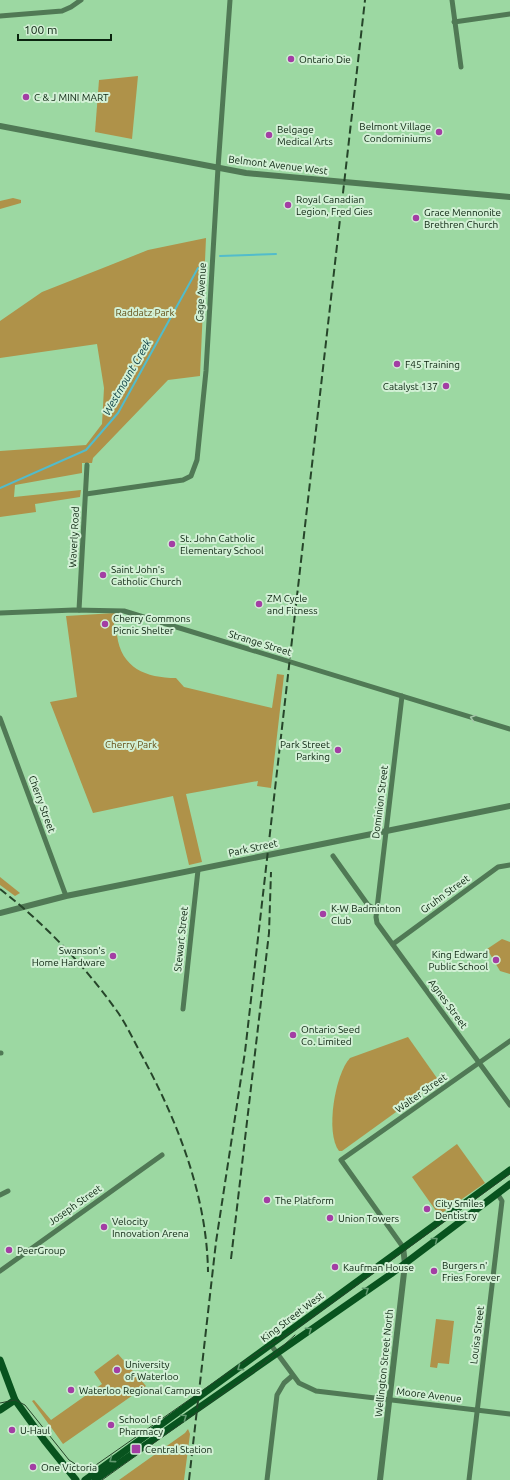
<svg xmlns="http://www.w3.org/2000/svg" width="510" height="1480" font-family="Ubuntu,sans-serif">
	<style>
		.green { fill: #af9249 }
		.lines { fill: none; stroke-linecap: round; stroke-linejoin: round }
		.stream { stroke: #52bccb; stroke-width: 2 }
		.minor { stroke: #507955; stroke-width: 5 }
		.tertiary { stroke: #507955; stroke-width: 6 }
		.secondary { stroke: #08531e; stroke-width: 7 }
		.tram { stroke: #26452a; stroke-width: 1 }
		.rail { stroke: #26452a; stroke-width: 2; stroke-dasharray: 8 4; stroke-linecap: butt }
		.oneway { stroke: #a4c6a8 }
		.oneway2 { stroke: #639a70 }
		.poi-dot { fill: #a33ea4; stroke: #d2f0d5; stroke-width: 1.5 }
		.labels { text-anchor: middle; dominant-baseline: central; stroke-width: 4; stroke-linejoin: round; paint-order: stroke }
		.poi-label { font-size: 10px; fill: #0b230f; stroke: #d2f0d5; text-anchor: start }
		.street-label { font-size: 10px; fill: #0b230f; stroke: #d2f0d5 }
		.park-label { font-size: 10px; fill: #634e16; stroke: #d2f0d5 }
		.water-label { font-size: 11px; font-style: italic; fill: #093c42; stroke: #d2f0d5 }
	</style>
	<rect width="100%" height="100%" fill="#9cd8a2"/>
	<g class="green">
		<path d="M138 76 132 139 95 132 99 80Z"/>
		<path d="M13 198 21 200V203L0 209V201Z"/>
		<path d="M206 238 200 376 168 380 93 458 92 463H82V473L15 485 14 497 81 490 80 497 35 504 36 512 0 517V451L86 445 102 424 104 388 97 344 0 358V321L42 292 108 266 148 250Z"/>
		<path d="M115 613 113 633 117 635C121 668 146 678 176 678L184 687 272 708 277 674 284 675 271 788 257 786 258 781 186 794 202 862 189 865 173 796 93 813 50 702 77 697 66 616Z"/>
		<path d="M0 877 20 893 15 896 0 885Z"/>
		<path d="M502 939 510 942V974L500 971 487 949Z"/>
		<path d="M408 1037 439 1081 342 1151H339C325 1133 335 1074 350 1058Z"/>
		<path d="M457 1144 485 1183 439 1215 412 1177Z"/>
		<path d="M436 1319 454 1321 449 1364 438 1363 437 1368 430 1367Z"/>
		<path d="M118 1354 146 1386 63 1444 32 1401 34 1400 51 1420 102 1384 94 1372Z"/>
		<path d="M188 1429 190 1434 184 1480H119L185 1433Z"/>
	</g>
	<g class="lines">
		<g class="stream">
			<path d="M220 256 276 254"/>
			<path d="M0 488 86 450 118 413 198 268"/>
		</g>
		<g class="minor">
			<path d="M452 0 461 67"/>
			<path d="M0 16 62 11 71 7 81 0"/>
			<path d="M454 22 510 14"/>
			<path d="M86 494 183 480 191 476 197 460 206 371 218 168 230 0"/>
			<path d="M79 610 87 465"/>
			<path d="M0 613 74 610 124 611 510 729"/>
			<path d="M402 696 376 917 377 923 510 1105"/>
			<path d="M0 718 66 896"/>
			<path d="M333 856 368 905 375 909"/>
			<path d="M393 944 498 867 510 865"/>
			<path d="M183 1009 198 870"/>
			<path d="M0 1053H1"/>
			<path d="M0 1195 8 1191"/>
			<path d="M403 1247 341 1160 510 1041"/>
			<path d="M0 1271 162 1155"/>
			<path d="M271 1345 299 1383 316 1391 510 1414"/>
			<path d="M267 1480 277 1395 284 1383 292 1376"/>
			<path d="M469 1480 502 1201 497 1193"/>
		</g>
		<g class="tertiary">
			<path d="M0 126 246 173 510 197"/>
			<path d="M0 913 66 896 510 806"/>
			<path d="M380 1480 405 1264 403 1247"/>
		</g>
		<g class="secondary">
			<path d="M0 1360 15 1400 44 1440 76 1480"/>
			<path d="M0 1410 15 1400"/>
			<path d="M85 1480 510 1170"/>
			<path d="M95 1480 391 1274 510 1184"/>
		</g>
		<g class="tram">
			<path d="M0 1403 15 1400 25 1405 69 1460 80 1467H93L246 1360 295 1330 510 1174"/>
			<path d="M102 1480 259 1368 295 1335"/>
		</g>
		<g class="rail">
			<path d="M0 889C45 924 86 967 119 1014 127 1026 134 1041 141 1054 177 1120 207 1195 208 1272"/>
			<path d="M231 1259 269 933 271 872"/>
			<path d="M189 1480 216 1242 245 1052 365 0"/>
		</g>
	</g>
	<defs><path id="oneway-chevron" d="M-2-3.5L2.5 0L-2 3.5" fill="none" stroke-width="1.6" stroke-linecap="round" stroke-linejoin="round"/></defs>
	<use class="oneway" href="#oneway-chevron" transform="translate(473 718) rotate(-163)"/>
	<g class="oneway2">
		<use href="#oneway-chevron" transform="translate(435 1240) rotate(-38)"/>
		<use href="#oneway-chevron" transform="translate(366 1290) rotate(-34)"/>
		<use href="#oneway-chevron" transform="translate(309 1330) rotate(-35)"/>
		<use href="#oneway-chevron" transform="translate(240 1368) rotate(144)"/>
		<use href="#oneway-chevron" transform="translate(184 1417) rotate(-35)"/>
		<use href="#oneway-chevron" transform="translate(112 1460) rotate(144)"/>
	</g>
	<g class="poi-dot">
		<circle cx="291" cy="59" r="4"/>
		<circle cx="26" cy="97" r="4"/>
		<circle cx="439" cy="132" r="4"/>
		<circle cx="269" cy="135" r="4"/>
		<circle cx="288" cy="205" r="4"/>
		<circle cx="416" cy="218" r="4"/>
		<circle cx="397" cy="364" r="4"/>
		<circle cx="446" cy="386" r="4"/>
		<circle cx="172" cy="544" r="4"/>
		<circle cx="103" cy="575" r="4"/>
		<circle cx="259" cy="604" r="4"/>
		<circle cx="105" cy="624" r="4"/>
		<circle cx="338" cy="750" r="4"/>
		<circle cx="323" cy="914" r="4"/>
		<circle cx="113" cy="956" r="4"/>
		<circle cx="496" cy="960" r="4"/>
		<circle cx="293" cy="1035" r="4"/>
		<circle cx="267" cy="1200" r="4"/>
		<circle cx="427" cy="1209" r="4"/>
		<circle cx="330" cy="1218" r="4"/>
		<circle cx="104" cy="1227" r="4"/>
		<circle cx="9" cy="1250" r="4"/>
		<circle cx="335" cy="1267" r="4"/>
		<circle cx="434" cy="1271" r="4"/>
		<circle cx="117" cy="1370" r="4"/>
		<circle cx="71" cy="1390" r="4"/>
		<circle cx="111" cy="1425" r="4"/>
		<circle cx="12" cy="1430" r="4"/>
		<rect x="131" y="1444" width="10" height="10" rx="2"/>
		<circle cx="33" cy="1467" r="4"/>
	</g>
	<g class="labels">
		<g class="poi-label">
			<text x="299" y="59">Ontario Die</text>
			<text x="34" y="97">C &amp; J MINI MART</text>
			<text x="431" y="126" text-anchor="end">Belmont Village<tspan x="431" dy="12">Condominiums</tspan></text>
			<text x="277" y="129">Belgage<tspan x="277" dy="12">Medical Arts</tspan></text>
			<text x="296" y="199">Royal Canadian<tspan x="296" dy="12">Legion, Fred Gies</tspan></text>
			<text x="424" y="212">Grace Mennonite<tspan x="424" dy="12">Brethren Church</tspan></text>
			<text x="405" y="364">F45 Training</text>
			<text x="438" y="386" text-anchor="end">Catalyst 137</text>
			<text x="180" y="538">St. John Catholic<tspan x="180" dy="12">Elementary School</tspan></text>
			<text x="111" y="569">Saint John's<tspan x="111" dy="12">Catholic Church</tspan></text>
			<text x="267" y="598">ZM Cycle<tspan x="267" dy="12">and Fitness</tspan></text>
			<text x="113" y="618">Cherry Commons<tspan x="113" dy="12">Picnic Shelter</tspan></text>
			<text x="330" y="744" text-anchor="end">Park Street<tspan x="330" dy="12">Parking</tspan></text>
			<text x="331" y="908">K-W Badminton<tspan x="331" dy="12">Club</tspan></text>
			<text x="105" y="950" text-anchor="end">Swanson's<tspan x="105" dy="12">Home Hardware</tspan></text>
			<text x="488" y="954" text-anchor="end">King Edward<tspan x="488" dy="12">Public School</tspan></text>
			<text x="301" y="1029">Ontario Seed<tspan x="301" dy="12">Co. Limited</tspan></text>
			<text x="275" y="1200">The Platform</text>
			<text x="435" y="1203">City Smiles<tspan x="435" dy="12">Dentistry</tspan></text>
			<text x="338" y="1218">Union Towers</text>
			<text x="112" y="1221">Velocity<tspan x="112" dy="12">Innovation Arena</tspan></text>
			<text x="17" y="1250">PeerGroup</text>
			<text x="442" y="1265">Burgers n'<tspan x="442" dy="12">Fries Forever</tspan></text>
			<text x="343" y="1267">Kaufman House</text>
			<text x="125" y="1364">University<tspan x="125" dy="12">of Waterloo</tspan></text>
			<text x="79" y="1390">Waterloo Regional Campus</text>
			<text x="119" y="1419">School of<tspan x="119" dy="12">Pharmacy</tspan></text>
			<text x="20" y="1430">U-Haul</text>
			<text x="145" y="1449">Central Station</text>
			<text x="41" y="1467">One Victoria</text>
		</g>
		<g class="street-label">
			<text transform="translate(278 165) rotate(7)">Belmont Avenue West</text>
			<text transform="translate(201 292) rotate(-87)">Gage Avenue</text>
			<text transform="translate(74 537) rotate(-87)">Waverly Road</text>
			<text transform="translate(260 643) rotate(17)">Strange Street</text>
			<text transform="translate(380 802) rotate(-83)">Dominion Street</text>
			<text transform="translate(42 804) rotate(70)">Cherry Street</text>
			<text transform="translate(253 848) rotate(-12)">Park Street</text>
			<text transform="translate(445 894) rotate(-36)">Gruhn Street</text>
			<text transform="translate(181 939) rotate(-84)">Stewart Street</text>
			<text transform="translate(448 1004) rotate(54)">Agnes Street</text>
			<text transform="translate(421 1093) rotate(-35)">Walter Street</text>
			<text transform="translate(75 1205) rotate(-35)">Joseph Street</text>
			<text transform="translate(292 1317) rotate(-37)">King Street West</text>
			<text transform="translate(477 1335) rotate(-83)">Louisa Street</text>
			<text transform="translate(384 1363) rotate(-84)">Wellington Street North</text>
			<text transform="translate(429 1395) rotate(7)">Moore Avenue</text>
		</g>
		<g class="park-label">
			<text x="145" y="312">Raddatz Park</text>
			<text x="131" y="744">Cherry Park</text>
		</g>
		<g class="water-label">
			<text transform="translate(127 377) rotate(-60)">Westmount Creek</text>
		</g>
	</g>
	<path d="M18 34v6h93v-6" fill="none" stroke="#0b230f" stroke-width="2"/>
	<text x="24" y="34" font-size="12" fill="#0b230f" stroke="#d2f0d5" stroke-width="3" paint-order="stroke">100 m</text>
</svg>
